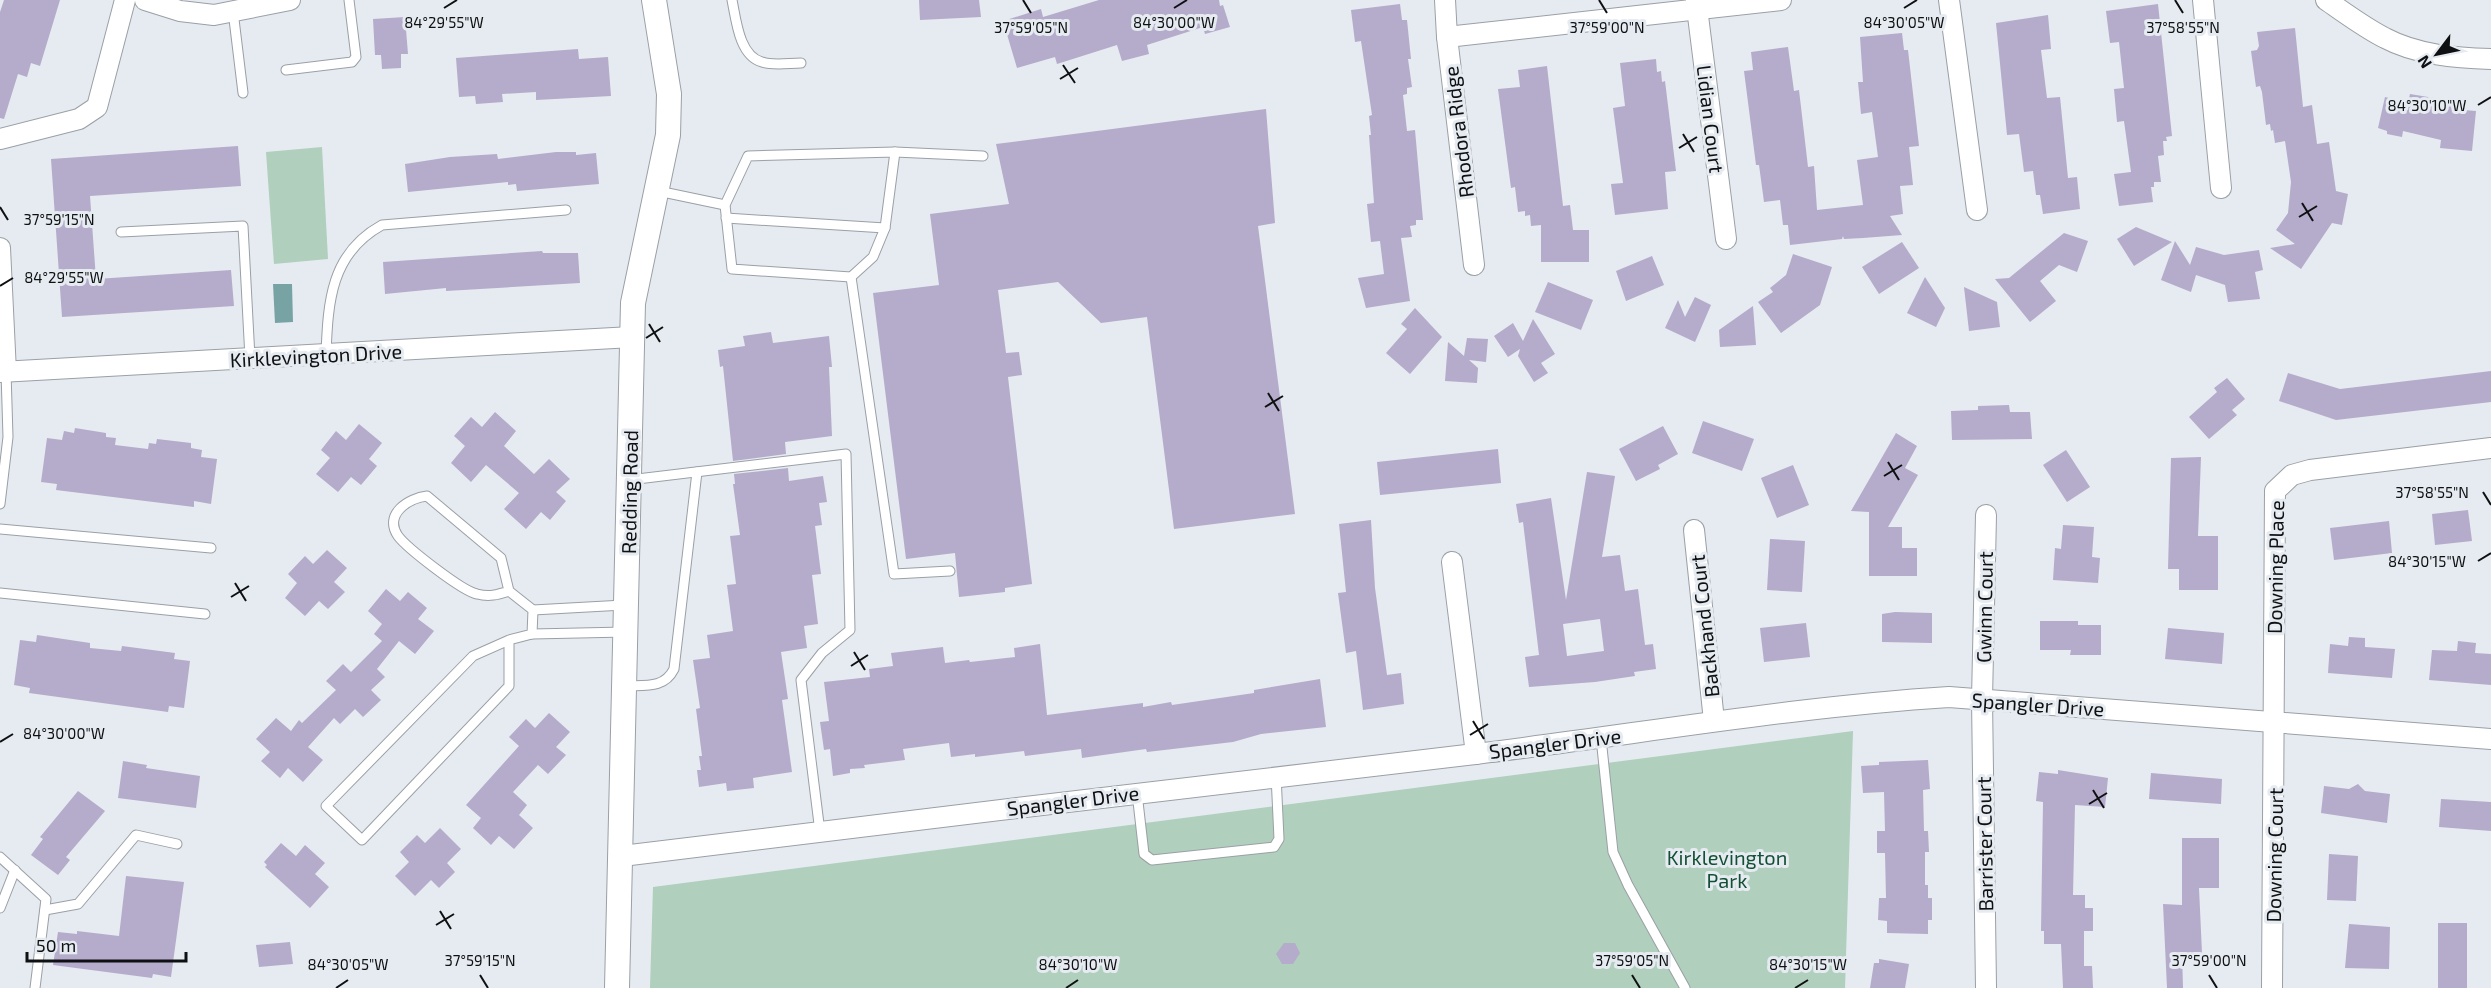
<svg xmlns="http://www.w3.org/2000/svg" width="2491" height="988" font-family="'Exo 2',sans-serif">
	<style>
		.green { fill: #b0cfbd }
		.water { fill: #77a3a4 }
		.building { fill: #b5abcb; fill-rule: evenodd }
		.lines { fill: none; stroke-linecap: round; stroke-linejoin: round }
		.service-casing { stroke: #9aa0a5; stroke-width: 11 }
		.minor-casing { stroke: #9aa0a5; stroke-width: 22 }
		.tertiary-casing { stroke: #9aa0a5; stroke-width: 26 }
		.service { stroke: #fff; stroke-width: 9 }
		.minor { stroke: #fff; stroke-width: 20 }
		.tertiary { stroke: #fff; stroke-width: 24 }
		.ticks { fill: none; stroke: #0e1012; stroke-width: 2 }
		.labels { text-anchor: middle; dominant-baseline: central; stroke-width: 6; stroke-linejoin: round; paint-order: stroke }
		.street-label { font-size: 20px; fill: #0e1012; stroke: #e5ebf1 }
		.park-label { font-size: 20px; fill: #125034; stroke: #e5ebf1 }
		.ticks-label { font-size: 15px; text-anchor: middle; fill: #0e1012; stroke: #e5ebf1; stroke-width: 6; stroke-linejoin: round; paint-order: stroke }
	</style>
	<rect width="100%" height="100%" fill="#e5ebf1"/>
	<g class="green">
		<path d="M322 147 328 259 274 264 266 152Z"/>
		<path d="M1853 731 1845 988H650L653 887Z"/>
	</g>
	<path class="water" d="M273 284H292L293 322 275 323Z"/>
	<g class="building">
		<path d="M4 0H60L40 66 31 63 27 77 18 74 4 119 0 118V12Z"/>
		<path d="M919 0H979L981 17 920 20Z"/>
		<path d="M1099 0H1219L1220 6 1223 5 1230 27 1205 34 1203 27 1147 45 1149 54 1122 61 1117 45 1057 64 1055 57 1017 68 1003 21 1041 9 1043 17Z"/>
		<path d="M1400 4 1402 20H1407L1411 59H1408L1412 87 1407 88V94L1403 95 1407 131 1415 130 1423 220H1416V225L1410 226 1412 237 1401 238 1410 301 1366 308 1358 278 1384 274 1380 241 1371 242 1367 204 1374 203 1369 135H1371L1369 116 1372 115 1361 41 1355 42 1351 10Z"/>
		<path d="M2158 4 2172 136 2166 137 2167 141H2163L2164 155 2158 156 2161 182H2154V187H2151L2153 202 2119 206 2114 174 2131 172 2124 121 2117 122 2114 89 2124 88 2119 42 2110 43 2106 11Z"/>
		<path d="M2048 15 2051 49 2041 50 2047 98 2060 97 2068 178 2077 177 2080 209 2043 214 2040 195H2036L2033 171 2024 172 2019 134 2007 135 1996 23Z"/>
		<path d="M405 17 408 54H401V68L382 69 381 55H375L373 19Z"/>
		<path d="M2295 28 2303 107 2312 105 2317 144 2329 142 2336 191 2348 194 2342 225 2332 223 2301 269 2270 248 2295 244 2276 230 2288 213 2291 182 2285 141 2275 143 2273 130 2271 131 2270 124 2266 125 2262 92 2260 86 2256 87 2251 51 2257 50 2259 46 2257 32Z"/>
		<path d="M1902 33 1904 50H1908L1919 146 1909 147 1913 185 1900 186 1903 214 1890 216 1902 235 1863 238 1844 239 1843 236 1842 239 1790 245 1788 225H1783L1780 200 1764 202 1759 165H1756L1744 71 1753 70 1751 52 1788 47 1794 91 1799 90 1808 167 1814 166 1817 210 1863 205 1857 160 1878 157 1872 112 1861 114 1858 82H1863L1860 37Z"/>
		<path d="M578 49 579 59 608 57 611 96 536 100V92L502 94 503 102 476 104 475 96 459 97 456 58Z"/>
		<path d="M1656 59 1657 72 1661 71 1662 82 1665 81 1676 171 1665 172 1668 209 1615 215 1611 184 1623 183 1613 108 1625 106 1620 63Z"/>
		<path d="M1547 66 1563 206 1570 205 1573 230H1589V262H1541V225L1531 226 1530 215 1525 216V211L1518 212 1515 187 1511 188 1498 89 1520 87 1518 70Z"/>
		<path d="M2410 94 2458 102V107H2464V110L2476 111 2472 151 2440 148 2441 140 2403 131 2402 137 2387 134V131L2378 128 2385 97 2408 103Z"/>
		<path d="M1266 109 1275 223 1258 226 1295 514 1174 529 1147 317 1101 323 1058 282 998 290 1006 353 1019 352 1022 375 1008 377 1032 584 1005 588V592L959 597 955 553 906 559 873 293 939 285 930 214 1009 204 996 144Z"/>
		<path d="M238 146 241 186 90 196 96 279 231 270 234 306 62 317 51 159Z"/>
		<path d="M556 152H576V155L596 153 599 184 517 191 516 184 508 185V182L408 192 405 164 450 157 497 154 498 159Z"/>
		<path d="M2136 227 2172 242 2134 266 2117 239Z"/>
		<path d="M2064 233 2088 241 2077 272 2059 265 2040 281 2056 301 2030 322 1995 279 2009 278Z"/>
		<path d="M2175 241 2190 265 2196 247 2224 255 2259 250 2263 270 2255 272 2260 299 2228 302 2225 285 2196 275 2191 292 2161 280Z"/>
		<path d="M1902 242 1919 268 1879 294 1862 267Z"/>
		<path d="M542 251 543 253H578L580 283 446 291V288L385 294 383 262Z"/>
		<path d="M1793 254 1832 267 1820 305 1781 333 1758 302 1773 292 1770 288 1786 275Z"/>
		<path d="M1652 256 1664 285 1626 301 1616 271Z"/>
		<path d="M1925 277 1945 308 1936 327 1907 313Z"/>
		<path d="M1548 282 1593 300 1581 330 1535 312Z"/>
		<path d="M1964 287 1997 302 2000 327 1969 331Z"/>
		<path d="M1695 297 1711 305 1695 342 1665 328 1678 300 1685 317Z"/>
		<path d="M1753 306 1756 345 1720 347 1719 330Z"/>
		<path d="M1415 308 1442 337 1410 374 1386 353 1407 329 1401 324Z"/>
		<path d="M1533 319 1555 354 1541 363 1548 373 1534 382 1518 356 1520 349 1508 357 1494 336 1513 323 1523 341Z"/>
		<path d="M771 332 773 343 829 336 832 367H829L832 436 785 442 786 454 733 461 723 366 720 367 718 350 745 346 743 336Z"/>
		<path d="M1467 338 1488 339 1486 362 1469 360 1478 368 1477 383 1445 381 1448 342 1464 356Z"/>
		<path d="M2491 371V402L2336 420 2279 401 2288 373 2340 389Z"/>
		<path d="M2227 378 2245 399 2232 410 2237 415 2209 439 2189 417 2217 392 2214 388Z"/>
		<path d="M2009 405 2010 412H2030L2032 439 1952 440 1951 411 1978 410V406Z"/>
		<path d="M495 412 516 431 504 446 534 474 549 459 570 479 556 492 566 501 550 520 541 512 526 529 504 509 519 493 486 465 471 482 451 463 465 446 454 436 471 417 482 427Z"/>
		<path d="M1703 421 1754 439 1742 471 1692 453Z"/>
		<path d="M359 424 382 443 369 459 377 466 361 485 351 477 338 492 316 474 330 458 321 450 336 431 346 440Z"/>
		<path d="M1663 426 1678 454 1658 465 1660 469 1636 481 1619 449Z"/>
		<path d="M75 428 106 433V437L116 438 115 445 148 449 149 443 156 444 157 439 191 443V448L202 450 201 457 217 459 211 504 194 501V507L56 490 57 484 41 482 47 438 62 440 64 431 74 433Z"/>
		<path d="M1896 433 1917 446 1905 468 1918 475 1888 527H1902V548H1917V576H1869V512L1851 511Z"/>
		<path d="M1498 449 1501 483 1380 495 1377 462Z"/>
		<path d="M2066 450 2090 487 2067 502 2043 465Z"/>
		<path d="M2201 457 2198 536H2218V590H2179V569H2168L2171 458Z"/>
		<path d="M1793 465 1809 505 1777 518 1761 478Z"/>
		<path d="M788 468 789 481 823 476 827 502 819 503 822 525 815 526 821 574 812 575 818 624 804 626 807 648 781 652 788 699 782 700 792 772 753 778 754 788 727 791 726 783 699 787 697 770H701L699 756H702L696 709 700 708 693 660 710 658 707 635 733 631 727 585 736 584 730 536 740 535 733 484H735L734 474Z"/>
		<path d="M1587 472 1615 476 1602 557 1620 555 1625 591 1638 589 1645 645 1653 644 1656 669 1634 672 1635 676 1595 682 1529 687 1525 657 1539 655 1523 522 1519 523 1516 504 1551 498 1566 600ZM1600 619 1604 651 1567 656 1563 624Z"/>
		<path d="M2468 510 2472 541 2435 545 2432 514Z"/>
		<path d="M1371 520 1375 588 1387 675 1401 673 1404 704 1363 710 1356 651 1346 653 1338 593 1346 592 1339 524Z"/>
		<path d="M2389 521 2392 553 2334 560 2330 528Z"/>
		<path d="M2063 525 2094 527 2092 557 2100 558 2098 583 2053 580 2055 548 2061 549Z"/>
		<path d="M1770 539 1805 541 1802 592 1767 590Z"/>
		<path d="M327 550 347 568 334 582 345 592 328 609 319 601 305 616 285 598 297 583 288 574 305 556 313 564Z"/>
		<path d="M386 589 400 601 408 592 427 608 418 619 434 631 415 654 399 641 377 669 385 677 371 690 381 700 363 717 355 709 340 724 334 718 308 747 323 760 303 782 288 768 280 778 261 761 270 752 256 739 276 718 291 731 299 720 302 723 336 690 326 681 343 664 351 672 382 641 374 634 382 624 368 611Z"/>
		<path d="M1895 612 1932 613V643L1882 642V614Z"/>
		<path d="M2040 621H2078V625H2101V655H2070L2071 650H2040Z"/>
		<path d="M1806 623 1810 657 1764 662 1760 628Z"/>
		<path d="M2168 628 2224 633 2222 664 2165 659Z"/>
		<path d="M37 635 90 643V648L121 651 122 646 175 653 174 659 190 661 184 708 169 706 168 712 29 693 30 688 14 685 20 640 36 642Z"/>
		<path d="M2349 637 2365 638V647L2395 649 2392 678 2328 673 2330 644 2348 646Z"/>
		<path d="M2458 641 2476 643 2475 653 2491 654V685L2429 680 2432 650 2457 651Z"/>
		<path d="M1040 644 1047 715 1143 703V707L1171 702 1172 705 1254 693V690L1320 679 1326 727 1261 734 1233 742 1147 752 1146 749 1082 758 1081 749 1025 756 1024 751 975 757V754L951 757 949 743 903 749 905 760 864 765 865 768 850 769V773L833 776 830 749 824 750 820 722 829 721 824 682 870 677 869 669 893 666 891 653 943 647 945 663 969 660 970 662 1015 657 1014 648Z"/>
		<path d="M549 713 570 732 556 747 566 755 548 774 538 765 513 792 527 805 519 815 533 828 514 849 499 836 491 845 473 828 481 818 466 805 519 746 509 737 526 719 535 728Z"/>
		<path d="M1928 760 1930 789 1923 790 1924 831H1928L1929 852H1925V885H1928V898H1932V920H1928V934L1887 933V921L1878 920 1879 898H1886L1885 853H1877V831H1885L1884 792 1863 793 1861 766 1879 765V762Z"/>
		<path d="M123 761 147 765 146 768 200 776 196 808 118 798Z"/>
		<path d="M2058 770 2108 778 2105 807 2075 805 2073 895H2085V908H2093V931H2084V966H2092L2093 988H2063L2061 944H2044V931H2041L2043 802 2036 801 2039 772 2058 774Z"/>
		<path d="M2151 773 2222 779 2221 804 2149 799Z"/>
		<path d="M2358 784 2365 791 2390 794 2387 823 2321 813 2324 786 2349 789Z"/>
		<path d="M78 791 105 811 66 857 70 860 58 875 31 855 43 839 40 837Z"/>
		<path d="M2441 799 2491 802V831L2439 827Z"/>
		<path d="M440 828 461 849 447 863 455 872 439 888 431 880 415 896 395 876 409 862 400 852 417 835 425 843Z"/>
		<path d="M2182 838H2219V888H2199L2202 953H2182L2183 988H2167L2163 904 2182 905Z"/>
		<path d="M281 843 296 856 305 845 325 863 315 874 329 887 310 908 265 867 267 865 264 862Z"/>
		<path d="M2329 854 2358 856 2356 901 2327 900Z"/>
		<path d="M126 876 184 882 171 977 153 974 152 978 53 965 58 932 77 934V931L119 936Z"/>
		<rect x="2438" y="923" width="29" height="65"/>
		<path d="M2349 924 2390 927 2389 969 2345 968Z"/>
		<path d="M290 942 293 964 259 967 256 945Z"/>
		<path d="M1284 943H1295L1300 953 1293 964H1282L1276 954Z"/>
		<path d="M1879 959 1909 964 1905 988H1870L1874 963H1879Z"/>
	</g>
	<g class="lines">
		<g class="service-casing">
			<g id="service">
				<path d="M732 0C736 19 739 56 762 62 773 66 789 63 801 63"/>
				<path d="M233 11 243 93"/>
				<path d="M286 70 352 62 356 57 349 0"/>
				<path d="M895 152 885 228 873 257 851 277 732 269 725 205 748 156Z"/>
				<path d="M895 152 983 156"/>
				<path d="M658 191 725 205"/>
				<path d="M726 218 885 228"/>
				<path d="M121 232 243 226 250 358"/>
				<path d="M851 277 894 574 950 571"/>
				<path d="M326 354C328 301 331 253 382 225L566 210"/>
				<path d="M629 480 846 454 850 630 822 653 801 680 820 832"/>
				<path d="M0 504 8 437 6 372"/>
				<path d="M0 529 211 548"/>
				<path d="M509 591C497 595 489 597 477 594 462 591 407 548 398 536 383 514 409 498 427 496L501 558 509 591 533 610 532 634 509 640 473 656 326 806 362 840 509 686V640"/>
				<path d="M0 593 205 614"/>
				<path d="M533 610 624 605"/>
				<path d="M532 634 626 632"/>
				<path d="M625 686C645 685 664 689 674 669L697 472"/>
				<path d="M1601 738 1613 852 1628 885 1685 988"/>
				<path d="M1137 793 1144 854 1152 860 1274 847 1279 839 1276 775"/>
				<path d="M0 857 46 899 35 988"/>
				<path d="M0 908 15 870"/>
				<path d="M45 910 78 904 136 835 177 844"/>
			</g>
		</g>
		<g class="minor-casing">
			<g id="minor">
				<path d="M145 0 180 11 214 15 290 0"/>
				<path d="M1445 0 1447 37 1474 265"/>
				<path d="M1696 0 1726 239"/>
				<path d="M1949 0 1977 210"/>
				<path d="M2203 0 2221 188"/>
				<path d="M2326 0C2345 13 2365 28 2385 38 2417 55 2456 58 2491 59"/>
				<path d="M1447 37 1781 0"/>
				<path d="M0 139 79 119 97 107 125 0"/>
				<path d="M0 248 6 372"/>
				<path d="M0 372 632 337"/>
				<path d="M1986 515 1982 699 1986 988"/>
				<path d="M1694 530 1714 721"/>
				<path d="M1452 562 1476 754"/>
				<path d="M622 856C906 821 1191 787 1475 754 1633 735 1790 707 1949 697L2491 739"/>
				<path d="M2272 988 2275 491 2292 475 2310 470 2491 448"/>
			</g>
		</g>
		<g class="tertiary-casing">
			<path id="tertiary" d="M617 988 633 303 668 135 669 94 654 0"/>
		</g>
		<use href="#service" class="service"/>
		<use href="#minor" class="minor"/>
		<use href="#tertiary" class="tertiary"/>
	</g>
	<path class="ticks" d="M1023 0 1031 13M1599 0 1607 13M2175 0 2183 13M444 8 457 0M1174 8 1187 0M1904 8 1917 0M1063 65 1075 83M1060 79 1078 68M2478 105 2491 97M1683 134 1694 152M1679 148 1697 137M2302 203 2313 221M0 207 8 220M2299 217 2317 206M0 286 13 278M649 324 660 342M646 338 663 327M1268 393 1279 411M1265 407 1283 396M1888 462 1899 480M1884 476 1902 465M2483 492 2491 505M2478 561 2491 553M235 583 246 601M231 597 249 586M854 652 865 670M851 666 868 655M1473 721 1484 739M1470 735 1488 724M0 742 13 734M2093 790 2104 808M2089 804 2107 793M440 911 451 929M436 925 454 914M480 975 488 988M1632 975 1640 988M2209 975 2217 988M336 988 348 980M1066 988 1078 980M1795 988 1808 980"/>
	<g class="labels">
		<g class="street-label">
			<text transform="translate(1711 119) rotate(83)">Lidian Court</text>
			<text transform="translate(1458 132) rotate(-97)">Rhodora Ridge</text>
			<text transform="translate(316 355) rotate(-3)">Kirklevington Drive</text>
			<text transform="translate(629 492) rotate(-89)">Redding Road</text>
			<text transform="translate(2275 567) rotate(-89)">Downing Place</text>
			<text transform="translate(1984 607) rotate(-89)">Gwinn Court</text>
			<text transform="translate(1704 626) rotate(-96)">Backhand Court</text>
			<text transform="translate(2038 704) rotate(4)">Spangler Drive</text>
			<text transform="translate(1555 743) rotate(-7)">Spangler Drive</text>
			<text transform="translate(1073 800) rotate(-7)">Spangler Drive</text>
			<text transform="translate(1984 844) rotate(-91)">Barrister Court</text>
			<text transform="translate(2274 855) rotate(-89)">Downing Court</text>
		</g>
		<g class="park-label">
			<text x="1727" y="857">Kirklevington<tspan x="1727" dy="23">Park</tspan></text>
		</g>
	</g>
	<g class="ticks-label">
		<text x="444" y="28">84°29'55"W</text>
		<text x="1174" y="28">84°30'00"W</text>
		<text x="1904" y="28">84°30'05"W</text>
		<text x="1031" y="33">37°59'05"N</text>
		<text x="1607" y="33">37°59'00"N</text>
		<text x="2183" y="33">37°58'55"N</text>
		<text x="2427" y="111">84°30'10"W</text>
		<text x="59" y="225">37°59'15"N</text>
		<text x="64" y="283">84°29'55"W</text>
		<text x="2432" y="498">37°58'55"N</text>
		<text x="2427" y="567">84°30'15"W</text>
		<text x="64" y="739">84°30'00"W</text>
		<text x="480" y="966">37°59'15"N</text>
		<text x="1632" y="966">37°59'05"N</text>
		<text x="2209" y="966">37°59'00"N</text>
		<text x="348" y="970">84°30'05"W</text>
		<text x="1078" y="970">84°30'10"W</text>
		<text x="1808" y="970">84°30'15"W</text>
	</g>
	<g transform="translate(2437 54) rotate(238)" stroke="#e5ebf1" stroke-width="4.5" paint-order="stroke">
	<path d="M0-4.5L10 22L0 15L-10 22Z" fill="#0e1012"/>
	<text y="-9" font-size="16" font-weight="bold" text-anchor="middle" fill="#0e1012">N</text>
	</g>
	<path d="M27 952v9h159v-9" fill="none" stroke="#0e1012" stroke-width="3"/>
	<text x="36" y="952" font-size="18" fill="#0e1012" stroke="#e5ebf1" stroke-width="4.5" paint-order="stroke">50 m</text>
</svg>
